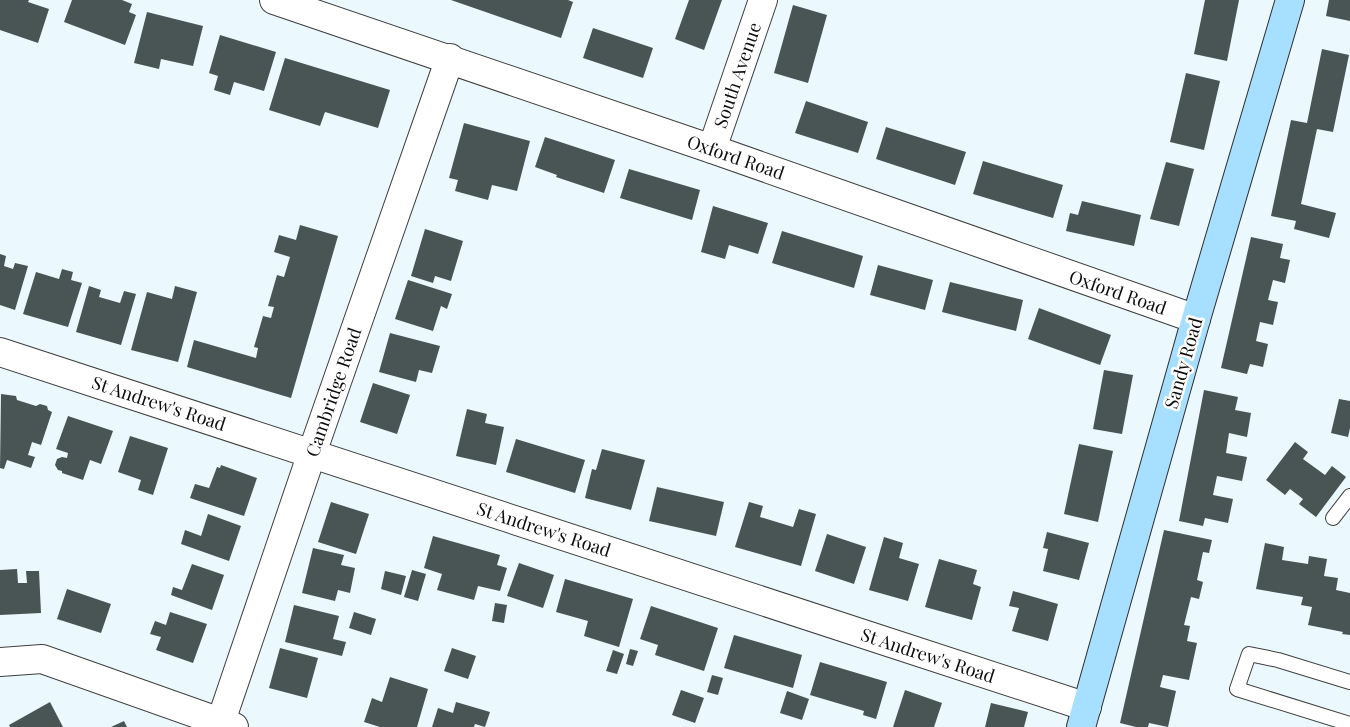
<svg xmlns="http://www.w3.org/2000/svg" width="1350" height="727" font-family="'Playfair Display',serif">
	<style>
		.building { fill: #485554 }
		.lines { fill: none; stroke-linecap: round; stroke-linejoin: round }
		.service-casing { stroke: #3f3f3f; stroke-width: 16 }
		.minor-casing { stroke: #3f3f3f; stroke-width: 30 }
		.secondary-casing { stroke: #2e2e2e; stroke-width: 30 }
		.service { stroke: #fff; stroke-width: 14 }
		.minor { stroke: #fff; stroke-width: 28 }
		.secondary { stroke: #a6dfff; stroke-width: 28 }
		.labels { text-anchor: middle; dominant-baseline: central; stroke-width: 5; stroke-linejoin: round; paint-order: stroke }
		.street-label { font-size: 18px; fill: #0c0c0c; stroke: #fff }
	</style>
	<rect width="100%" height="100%" fill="#ebf9ff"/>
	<g class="building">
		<path d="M0 0H29L28 2 49 9 38 43 0 30Z"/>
		<path d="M72 0H122L132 4 129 12 136 15 125 45 64 22Z"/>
		<path d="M451 0H568L573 2 561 38Z"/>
		<path d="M689 0H722L704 50 675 39Z"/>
		<path d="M1205 0H1239L1227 61 1194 54Z"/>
		<path d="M1329 0H1350V21L1326 16Z"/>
		<path d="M793 5 827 15 808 83 774 73Z"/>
		<path d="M147 12 203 26 193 66 161 59 159 69 134 63Z"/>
		<path d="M593 28 653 48 643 78 583 58Z"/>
		<path d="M220 35 276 52 264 91 234 82 230 95 214 90 218 76 209 73Z"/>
		<path d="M1322 49 1349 55 1333 132 1317 129 1301 204 1336 213 1329 238 1294 229 1296 221 1271 216 1291 120 1307 123Z"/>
		<path d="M285 58 390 90 378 128 325 112 320 126 269 110Z"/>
		<path d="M1186 73 1220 81 1204 150 1170 142Z"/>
		<path d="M806 101 868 122 858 153 795 133Z"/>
		<path d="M464 123 530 141 517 191 492 185 488 200 455 191 458 180 449 178Z"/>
		<path d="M886 127 966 152 955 185 876 159Z"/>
		<path d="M545 137 615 160 604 193 556 177 557 175 535 167Z"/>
		<path d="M983 161 1063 185 1053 218 973 194Z"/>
		<path d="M1166 162 1194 169 1179 226 1150 219Z"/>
		<path d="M629 169 700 190 692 220 620 198Z"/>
		<path d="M1082 201 1141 215 1134 246 1066 231 1070 213 1078 215Z"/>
		<path d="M713 206 768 223 758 254 729 245 725 259 701 252Z"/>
		<path d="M300 225 338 236 291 398 187 367 194 340 256 358 258 348 254 347 263 316 271 318 274 307 268 306 277 275 284 277 290 257 274 252 279 235 296 240Z"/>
		<path d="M425 229 463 241 451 281 435 276 433 283 411 276Z"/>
		<path d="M782 231 863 256 854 288 772 263Z"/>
		<path d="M1251 237 1283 244 1280 258 1290 260 1285 283 1273 280 1268 300 1278 302 1273 325 1260 322 1256 341 1268 344 1263 367 1250 364 1247 374 1221 368Z"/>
		<path d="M0 254 6 256 4 266 13 269 15 263 28 266 15 310 0 305Z"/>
		<path d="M878 265 933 280 925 310 870 295Z"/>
		<path d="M62 269 73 272 71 280 82 283 68 327 23 314 36 272 59 279Z"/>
		<path d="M408 280 452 294 447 309 441 306 433 331 395 319Z"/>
		<path d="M950 282 1023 300 1016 331 942 312Z"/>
		<path d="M89 286 101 290 99 297 120 303 124 291 136 294 121 345 76 332Z"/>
		<path d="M175 286 197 292 178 362 131 350 147 292 172 299Z"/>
		<path d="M1039 308 1111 335 1100 365 1028 339Z"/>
		<path d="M390 333 440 346 432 373 419 370 416 382 379 372Z"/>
		<path d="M1104 370 1133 375 1122 434 1093 429Z"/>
		<path d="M373 383 410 395 397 434 360 422Z"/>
		<path d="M1204 390 1238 397 1235 410 1251 413 1247 437 1229 433 1226 453 1247 457 1242 481 1217 476 1213 495 1233 499 1228 523 1205 518 1203 526 1179 521Z"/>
		<path d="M1 394 16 396 17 400 36 406 40 404 47 406 48 410 52 412 41 445 32 442 28 455 35 457 31 468 7 460 4 469 0 468Z"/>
		<path d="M1339 399 1350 401V428L1348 437 1331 433Z"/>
		<path d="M467 409 487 414 485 423 504 427 496 465 456 456Z"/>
		<path d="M68 416 113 431 101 464 90 460 83 480 62 473V471L58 470 55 465 57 459 62 457 67 458 68 453 56 449Z"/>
		<path d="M130 436 168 448 153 495 138 490 141 480 118 472Z"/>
		<path d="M516 439 585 460 575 493 506 472Z"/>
		<path d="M1295 442 1308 452 1303 459 1325 475 1332 466 1346 477 1316 517 1299 504 1303 499 1290 489 1285 495 1266 480Z"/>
		<path d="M1079 444 1113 451 1098 522 1064 514Z"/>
		<path d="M602 449 645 460 631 510 585 498 592 469 596 470Z"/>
		<path d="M221 465 257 478 244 516 190 498 195 484 209 488 217 467 220 468Z"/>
		<path d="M657 487 724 502 716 536 649 521Z"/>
		<path d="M331 502 369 514 356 554 318 542Z"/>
		<path d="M749 502 763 506 760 517 793 527 799 509 816 514 801 566 735 547Z"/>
		<path d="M208 514 241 526 229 561 181 544 185 530 201 536Z"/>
		<path d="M1164 530 1212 540 1209 553 1203 552 1197 580 1203 582 1199 599 1191 597 1184 625 1190 626 1187 641 1197 643 1189 680 1163 675 1160 687 1176 691 1168 727 1149 723 1148 727H1136L1120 723Z"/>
		<path d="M1047 532 1089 543 1079 580 1043 571 1048 549 1043 548Z"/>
		<path d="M827 534 866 547 854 584 815 571Z"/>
		<path d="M433 536 500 555 497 565 507 568 500 591 478 586 474 600 437 590 442 574 424 568Z"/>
		<path d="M884 537 903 543 899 558 919 564 908 601 869 590Z"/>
		<path d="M1265 543 1284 547 1282 560 1308 564 1309 556 1327 559 1324 576 1338 578 1336 590 1350 593V635L1342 634 1343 632 1308 625 1312 607 1301 605 1303 597 1256 589Z"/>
		<path d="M313 548 344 555 341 565 355 568 350 593 338 590 335 601 302 593Z"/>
		<path d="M939 559 977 570 973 584 981 587 972 620 925 607Z"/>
		<path d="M519 563 554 575 543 608 507 596Z"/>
		<path d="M192 564 224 575 212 610 171 595 173 587 182 590Z"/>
		<path d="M17 569 18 583H27L26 571H39L41 613 0 615V570Z"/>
		<path d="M412 570 426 574 418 601 404 597Z"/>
		<path d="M385 571 406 576 401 595 381 589Z"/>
		<path d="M565 579 633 599 619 647 584 636 588 621 556 612Z"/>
		<path d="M67 589 111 604 101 633 57 619Z"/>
		<path d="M1013 591 1058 604 1048 641 1012 631 1019 608 1009 606Z"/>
		<path d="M495 603 507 605 504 623 492 621Z"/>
		<path d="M294 605 339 616 333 639 346 642 342 656 285 642Z"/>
		<path d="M651 606 718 628 704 671 655 655 658 645 640 639Z"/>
		<path d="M170 612 207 624 193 663 156 650 161 637 150 634 155 621 166 625Z"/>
		<path d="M354 612 376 619 371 635 349 628Z"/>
		<path d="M734 635 802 655 793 688 724 668Z"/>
		<path d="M280 648 318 658 307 698 269 688Z"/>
		<path d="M452 648 476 656 468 679 444 671Z"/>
		<path d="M630 649 638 651 633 666 626 664Z"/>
		<path d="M613 650 624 654 617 674 606 671Z"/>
		<path d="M820 662 887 682 876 719 863 715 864 711 810 695Z"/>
		<path d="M712 675 723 678 718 695 707 692Z"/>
		<path d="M390 677 428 689 417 727H380L364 722 372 698 382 702Z"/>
		<path d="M681 690 704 698 695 723 672 715Z"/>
		<path d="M905 690 942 703 934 727H893Z"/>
		<path d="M787 691 809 699 802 720 780 713Z"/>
		<path d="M50 702 63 727H10L9 725Z"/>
		<path d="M456 702 490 712 485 727 475 724 474 727H432L438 708 453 713Z"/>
		<path d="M991 703 1028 712 1024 727H985Z"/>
		<path d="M124 721 127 727H111Z"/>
	</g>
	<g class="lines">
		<g class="service-casing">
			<g id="service">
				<path d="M1333 518 1350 496"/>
				<path d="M1350 682 1278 660 1249 654 1237 689 1350 724"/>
			</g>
		</g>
		<g class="minor-casing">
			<g id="minor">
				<path d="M274 0 712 149 1196 319"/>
				<path d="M712 149 763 0"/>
				<path d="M0 352 1087 707"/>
				<path d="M0 662 42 659 234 727"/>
				<path d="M219 727 312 453 450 58"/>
			</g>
		</g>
		<g class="secondary-casing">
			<path id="secondary" d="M1081 727 1196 319 1290 0"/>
		</g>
		<use href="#service" class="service"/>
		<use href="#minor" class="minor"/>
		<use href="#secondary" class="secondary"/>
	</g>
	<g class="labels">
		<g class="street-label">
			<text transform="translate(737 75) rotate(-71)">South Avenue</text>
			<text transform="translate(736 157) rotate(19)">Oxford Road</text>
			<text transform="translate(1118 292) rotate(19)">Oxford Road</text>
			<text transform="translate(1183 363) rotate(-74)">Sandy Road</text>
			<text transform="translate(333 392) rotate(-71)">Cambridge Road</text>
			<text transform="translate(159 403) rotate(18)">St Andrew's Road</text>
			<text transform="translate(544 529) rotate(18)">St Andrew's Road</text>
			<text transform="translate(928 655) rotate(18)">St Andrew's Road</text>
		</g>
	</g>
</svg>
